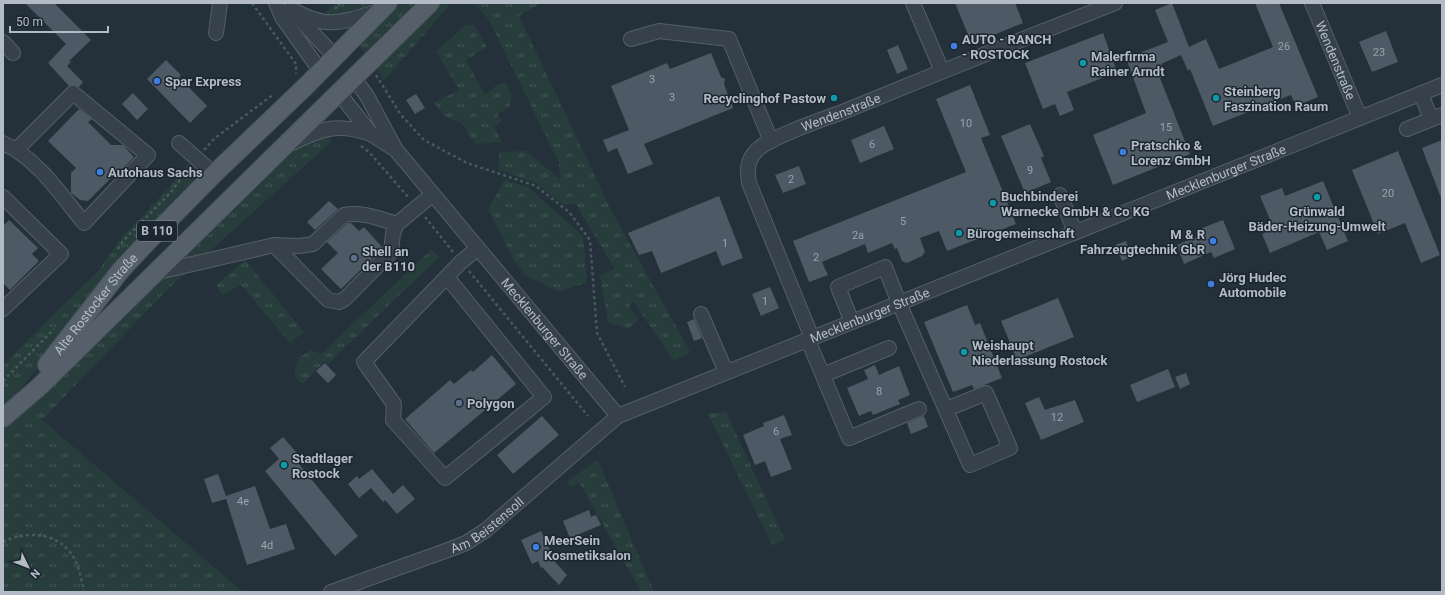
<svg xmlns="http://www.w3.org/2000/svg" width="1445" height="595" font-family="Roboto,sans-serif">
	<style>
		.grass { fill: url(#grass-tufts) }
		.building { fill: #4d5965 }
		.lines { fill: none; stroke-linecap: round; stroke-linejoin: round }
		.minor-casing { stroke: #555f68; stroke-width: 16 }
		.major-casing { stroke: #434d56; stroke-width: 20 }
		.path { stroke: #455a5a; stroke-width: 2.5; stroke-dasharray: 3 3; stroke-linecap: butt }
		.minor { stroke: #37414b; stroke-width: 14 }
		.major { stroke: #55606b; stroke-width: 18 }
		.shop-dot { fill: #3f7fe0; stroke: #1c262f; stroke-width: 1.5 }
		.culture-dot { fill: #0f9aa8; stroke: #1c262f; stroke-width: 1.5 }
		.service-dot { fill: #5c6f8a; stroke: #1c262f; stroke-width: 1.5 }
		.labels { text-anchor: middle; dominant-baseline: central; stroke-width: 3; stroke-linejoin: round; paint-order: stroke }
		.number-label { font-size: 11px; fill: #9aa3ae }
		.shield { fill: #1c262f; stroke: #868f99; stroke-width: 1 }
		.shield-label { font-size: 12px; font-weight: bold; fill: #b3bcc6 }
		.poi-label { font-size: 13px; font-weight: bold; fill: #b3bcc6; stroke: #1c262f; text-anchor: start }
		.street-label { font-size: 13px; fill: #b3bcc6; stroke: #1c262f }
	</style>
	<defs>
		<pattern id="grass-tufts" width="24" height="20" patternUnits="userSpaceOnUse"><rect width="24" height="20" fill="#273d3c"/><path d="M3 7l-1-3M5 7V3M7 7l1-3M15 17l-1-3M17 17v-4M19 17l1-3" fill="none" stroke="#445757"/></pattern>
	</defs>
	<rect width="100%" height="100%" fill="#24303a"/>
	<g class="grass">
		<path d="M334 3H372L341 15H323Z"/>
		<path d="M400 3H415L365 53 358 45Z"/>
		<path d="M436 3H451L384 81 375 64Z"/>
		<path d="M474 3H541L519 16 610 208 690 352 674 361 633 301 629 307 638 320 628 329 608 322 600 275 615 269 576 204 564 205 536 183 499 170V152L525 151 560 179 559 163 489 20Z"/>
		<path d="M466 25H474L487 47 466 60 485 95 498 84 505 83 512 95 510 106 497 115 502 121 494 127 502 142 475 144 463 124 445 116 434 103 459 90 436 51Z"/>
		<path d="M330 132 331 142 170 287 42 420 243 592H3V365L98 271 121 238 169 188 188 163 192 168 193 182 12 399 155 288 296 149 311 138Z"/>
		<path d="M505 180 528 187 583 236 587 282 559 292 525 275 514 261 488 209Z"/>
		<path d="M432 249 439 257 328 364 325 361 303 384 294 375 298 358 311 350 321 354Z"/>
		<path d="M245 260 304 332 290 343 241 285 222 295 216 285Z"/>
		<path d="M726 412 785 540 772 545 708 414Z"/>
		<path d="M598 460 654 592H655H641L579 482 570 487 567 481Z"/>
	</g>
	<g class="building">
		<path d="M25 3H54L91 40 69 61 71 62 67 66 83 82 79 87 74 85 69 86 48 63 66 44Z"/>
		<path d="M955 3H1015L1023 23 972 44Z"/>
		<path d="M1172 3 1189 47 1206 39 1219 69 1273 47 1255 3H1279L1318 97 1296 106 1291 95 1213 126 1190 69 1188 71 1181 55 1161 64 1166 76 1160 78 1190 154 1113 185 1093 135 1146 113 1126 58 1168 42 1155 10Z"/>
		<path d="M1386 31 1398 62 1372 72 1359 42Z"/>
		<path d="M1103 33 1117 72 1067 92 1074 110 1060 116 1055 104 1043 109 1025 63Z"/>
		<path d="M898 45 908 69 897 74 887 50Z"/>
		<path d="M711 53 721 77 725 79 724 84 733 108 644 144 653 164 628 174 617 148 608 152 603 140 629 130 611 86 667 63 670 69Z"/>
		<path d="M166 60 181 75 179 77 207 106 190 123 147 79Z"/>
		<path d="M970 85 990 135 981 138 1016 224 947 251 939 231 920 238 925 252 922 256 907 263 902 261 897 248 895 249 892 243 868 253 865 244 822 262 828 275 809 282 793 241 966 172 936 99Z"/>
		<path d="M133 93 148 109 137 120 122 104Z"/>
		<path d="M416 94 425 108 415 114 406 100Z"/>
		<path d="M79 109 92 119 88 122 111 145H123L133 156V158L120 172H117L88 201 80 200 71 193V173L76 168 48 141Z"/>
		<path d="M1030 124 1044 156 1041 158 1051 182 1025 193 1001 136Z"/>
		<path d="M884 126 894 149 860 163 851 140Z"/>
		<path d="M1442 140V198H1441L1422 148Z"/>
		<path d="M1398 151 1440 255 1421 263 1405 223 1378 234 1352 170Z"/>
		<path d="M799 166 806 184 783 193 775 175Z"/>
		<path d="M1323 181 1348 241 1327 250 1319 232 1270 253 1262 234 1274 229 1260 196 1282 188 1285 196Z"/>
		<path d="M719 196 743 258 722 266 716 251 661 273 652 251 639 255 628 233Z"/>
		<path d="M329 201 338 209 315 230 307 222Z"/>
		<path d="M9 220 38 248 32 254 39 261 10 290 3 283V226Z"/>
		<path d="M1223 220 1235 249 1214 258 1211 252 1184 264 1177 245 1204 234 1202 228Z"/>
		<path d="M348 223H351L359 231 364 227 383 248 341 289 321 269 338 253 327 242Z"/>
		<path d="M1126 241 1131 257 1122 261 1115 245Z"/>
		<path d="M770 287 779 308 761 316 752 294Z"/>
		<path d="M1058 298 1074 337 1017 360 1001 321Z"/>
		<path d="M967 305 975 325 980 323 1002 378 974 389 972 385 953 392 924 322Z"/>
		<path d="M694 319 702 338 694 341 687 322Z"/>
		<path d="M492 355 516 384 434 453 405 419 450 380 454 384 471 370 473 372Z"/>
		<path d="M325 363 336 375 328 383 316 371Z"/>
		<path d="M875 365 879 375 899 366 910 395 898 400 900 404 873 415 871 411 859 416 847 388 868 379 864 370Z"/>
		<path d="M1168 369 1175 387 1137 402 1130 385Z"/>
		<path d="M1186 373 1190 384 1180 389 1175 377Z"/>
		<path d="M1039 397 1045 410 1075 400 1084 422 1041 440 1025 403Z"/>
		<path d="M784 415 792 435 780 439 792 469 771 477 765 461 755 465 743 435 764 426 763 423Z"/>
		<path d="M542 416 559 435 513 474 497 455Z"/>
		<path d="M924 416 928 427 911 434 907 423Z"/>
		<path d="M283 437 302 459 298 463 358 536 335 556 265 471 279 459 270 448Z"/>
		<path d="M372 469 393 494 403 485 415 499 397 514 385 500 383 502 371 488 359 498 348 484 357 476 359 479Z"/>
		<path d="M218 474 226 496 255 486 270 529 286 524 295 549 247 565 226 499 212 503 204 479Z"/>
		<path d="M589 510 591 517 596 515 601 525 570 538 563 521Z"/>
		<path d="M541 531 556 563 567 575 559 585 542 567 541 568 538 561 532 564 521 540Z"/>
	</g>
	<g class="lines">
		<g class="minor-casing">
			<g id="minor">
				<path d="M276 3 282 17 321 72"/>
				<path d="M913 3 942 71"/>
				<path id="s1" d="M1312 3 1360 118"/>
				<path d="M291 9C328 30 341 23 380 10"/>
				<path d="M297 16 335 57"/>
				<path d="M216 33 220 3"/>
				<path d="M631 39 659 31 729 39 771 141"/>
				<path d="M3 42 13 53"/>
				<path id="s2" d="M354 78 367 96 396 150 618 416"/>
				<path d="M339 93 371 134 396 150"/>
				<path d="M1421 94 1431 119"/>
				<path d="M1407 129 1442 115"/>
				<path d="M3 143C36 157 62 196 84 223L148 155 73 93 17 149"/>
				<path d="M179 143 214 174"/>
				<path d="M292 143C322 128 338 123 371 134"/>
				<path d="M1060 195 1075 232"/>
				<path d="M3 197 61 254 3 309"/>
				<path d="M274 245 328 300 339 302 345 299 391 252 393 233 397 224 433 194"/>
				<path d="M154 273 274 245 299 246 313 244 344 215C361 211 380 219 397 224"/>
				<path d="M447 277 544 397 445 478 393 420 394 404 364 362 461 262 478 248"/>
				<path d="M701 314 726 372"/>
				<path d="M852 322 838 287 885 267 899 303 970 465 1010 448 986 393 947 409"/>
				<path id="s3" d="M812 338 749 183C747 170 747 160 757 150 772 136 824 119 845 111 935 74 1025 38 1115 3"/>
				<path d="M808 340 849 438 919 409"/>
				<path d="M823 375 889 348"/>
				<path id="s4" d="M331 592 448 550 466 543 486 530 618 416 1442 85"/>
			</g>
		</g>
		<g class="major-casing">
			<g id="major">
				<path id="s5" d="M47 365 121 270 151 238 214 174 305 87 388 3"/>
				<path d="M3 418 39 387 430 3"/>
			</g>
		</g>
		<g class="path">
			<path d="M252 3 296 64V74"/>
			<path d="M335 9 340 3"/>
			<path d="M376 75 401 115 424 140 467 163 536 186 569 212 590 240 597 333 625 387"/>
			<path d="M361 146 369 152 409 198"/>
			<path d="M204 150 215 138 274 94"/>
			<path d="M425 217 453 252"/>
			<path d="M118 249 123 241 172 191 188 169"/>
			<path d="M469 271 588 416"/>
			<path d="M3 381 54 329"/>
			<path d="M3 542C29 529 63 533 76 562 80 571 82 582 84 592"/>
		</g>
		<use href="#minor" class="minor"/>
		<use href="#major" class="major"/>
	</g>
	<g class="shop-dot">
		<circle cx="954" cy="46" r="4"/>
		<circle cx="157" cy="81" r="4"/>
		<circle cx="1123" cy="152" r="4"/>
		<circle cx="100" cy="172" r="4"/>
		<circle cx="1213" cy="241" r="4"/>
		<circle cx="1211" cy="284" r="4"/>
		<circle cx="536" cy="547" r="4"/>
	</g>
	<g class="culture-dot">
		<circle cx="1083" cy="63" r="4"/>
		<circle cx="834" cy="98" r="4"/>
		<circle cx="1216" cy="98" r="4"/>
		<circle cx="1317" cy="197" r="4"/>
		<circle cx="993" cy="203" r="4"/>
		<circle cx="959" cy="233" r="4"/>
		<circle cx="964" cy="352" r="4"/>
		<circle cx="284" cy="465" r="4"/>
	</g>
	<g class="service-dot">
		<circle cx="354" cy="258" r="4"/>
		<circle cx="459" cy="403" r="4"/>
	</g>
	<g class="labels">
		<g class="number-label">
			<text x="1284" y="46">26</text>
			<text x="1379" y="52">23</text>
			<text x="652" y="79">3</text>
			<text x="672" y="97">3</text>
			<text x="966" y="123">10</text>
			<text x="1166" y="127">15</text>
			<text x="872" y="144">6</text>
			<text x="1030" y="170">9</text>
			<text x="791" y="179">2</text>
			<text x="1388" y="193">20</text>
			<text x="903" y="221">5</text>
			<text x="858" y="235">2a</text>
			<text x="725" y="243">1</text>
			<text x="816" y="257">2</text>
			<text x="765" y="301">1</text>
			<text x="879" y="391">8</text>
			<text x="1057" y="417">12</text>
			<text x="776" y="431">6</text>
			<text x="243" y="501">4e</text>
			<text x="267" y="545">4d</text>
		</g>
		<rect class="shield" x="137" y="221" width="40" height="20" rx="3"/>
		<g class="shield-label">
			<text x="157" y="231">B 110</text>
		</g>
		<g class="poi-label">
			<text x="962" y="39">AUTO - RANCH<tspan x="962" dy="15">- ROSTOCK</tspan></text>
			<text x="1091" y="56">Malerfirma<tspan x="1091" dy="15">Rainer Arndt</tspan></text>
			<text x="165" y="81">Spar Express</text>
			<text x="1224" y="91">Steinberg<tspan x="1224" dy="15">Faszination Raum</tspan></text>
			<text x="826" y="98" text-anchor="end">Recyclinghof Pastow</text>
			<text x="1131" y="145">Pratschko &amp;<tspan x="1131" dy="15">Lorenz GmbH</tspan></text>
			<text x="108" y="172">Autohaus Sachs</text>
			<text x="1001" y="196">Buchbinderei<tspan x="1001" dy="15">Warnecke GmbH &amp; Co KG</tspan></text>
			<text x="1317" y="211" text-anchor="middle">Grünwald<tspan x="1317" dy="15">Bäder-Heizung-Umwelt</tspan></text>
			<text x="967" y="233">Bürogemeinschaft</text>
			<text x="1205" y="234" text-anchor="end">M &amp; R<tspan x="1205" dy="15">Fahrzeugtechnik GbR</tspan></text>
			<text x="362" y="251">Shell an<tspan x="362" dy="15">der B110</tspan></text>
			<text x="1219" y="277">Jörg Hudec<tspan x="1219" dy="15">Automobile</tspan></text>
			<text x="972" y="345">Weishaupt<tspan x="972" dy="15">Niederlassung Rostock</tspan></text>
			<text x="467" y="403">Polygon</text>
			<text x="292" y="458">Stadtlager<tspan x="292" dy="15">Rostock</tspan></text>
			<text x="544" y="540">MeerSein<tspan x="544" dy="15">Kosmetiksalon</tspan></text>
		</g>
		<g class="street-label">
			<text stroke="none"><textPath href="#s1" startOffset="62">Wendenstraße</textPath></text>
			<text stroke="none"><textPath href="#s3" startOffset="295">Wendenstraße</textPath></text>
			<text stroke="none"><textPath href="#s4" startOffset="997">Mecklenburger Straße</textPath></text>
			<text stroke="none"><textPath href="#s5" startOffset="78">Alte Rostocker Straße</textPath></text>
			<text stroke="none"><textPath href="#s4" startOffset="613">Mecklenburger Straße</textPath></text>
			<text stroke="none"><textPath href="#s2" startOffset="316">Mecklenburger Straße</textPath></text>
			<text stroke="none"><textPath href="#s4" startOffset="171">Am Beistensoll</textPath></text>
		</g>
	</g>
	<rect width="1445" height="595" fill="none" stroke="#b3bcc6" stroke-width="8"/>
	<g transform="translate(28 567) rotate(133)" stroke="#1c262f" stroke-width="3" paint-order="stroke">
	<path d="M0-3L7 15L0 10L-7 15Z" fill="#b3bcc6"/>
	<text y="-6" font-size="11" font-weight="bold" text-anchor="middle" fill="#b3bcc6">N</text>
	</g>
	<path d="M10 26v6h98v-6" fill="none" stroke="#b3bcc6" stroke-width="2"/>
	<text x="16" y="26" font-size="12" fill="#b3bcc6" stroke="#1c262f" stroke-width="3" paint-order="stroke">50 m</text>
</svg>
